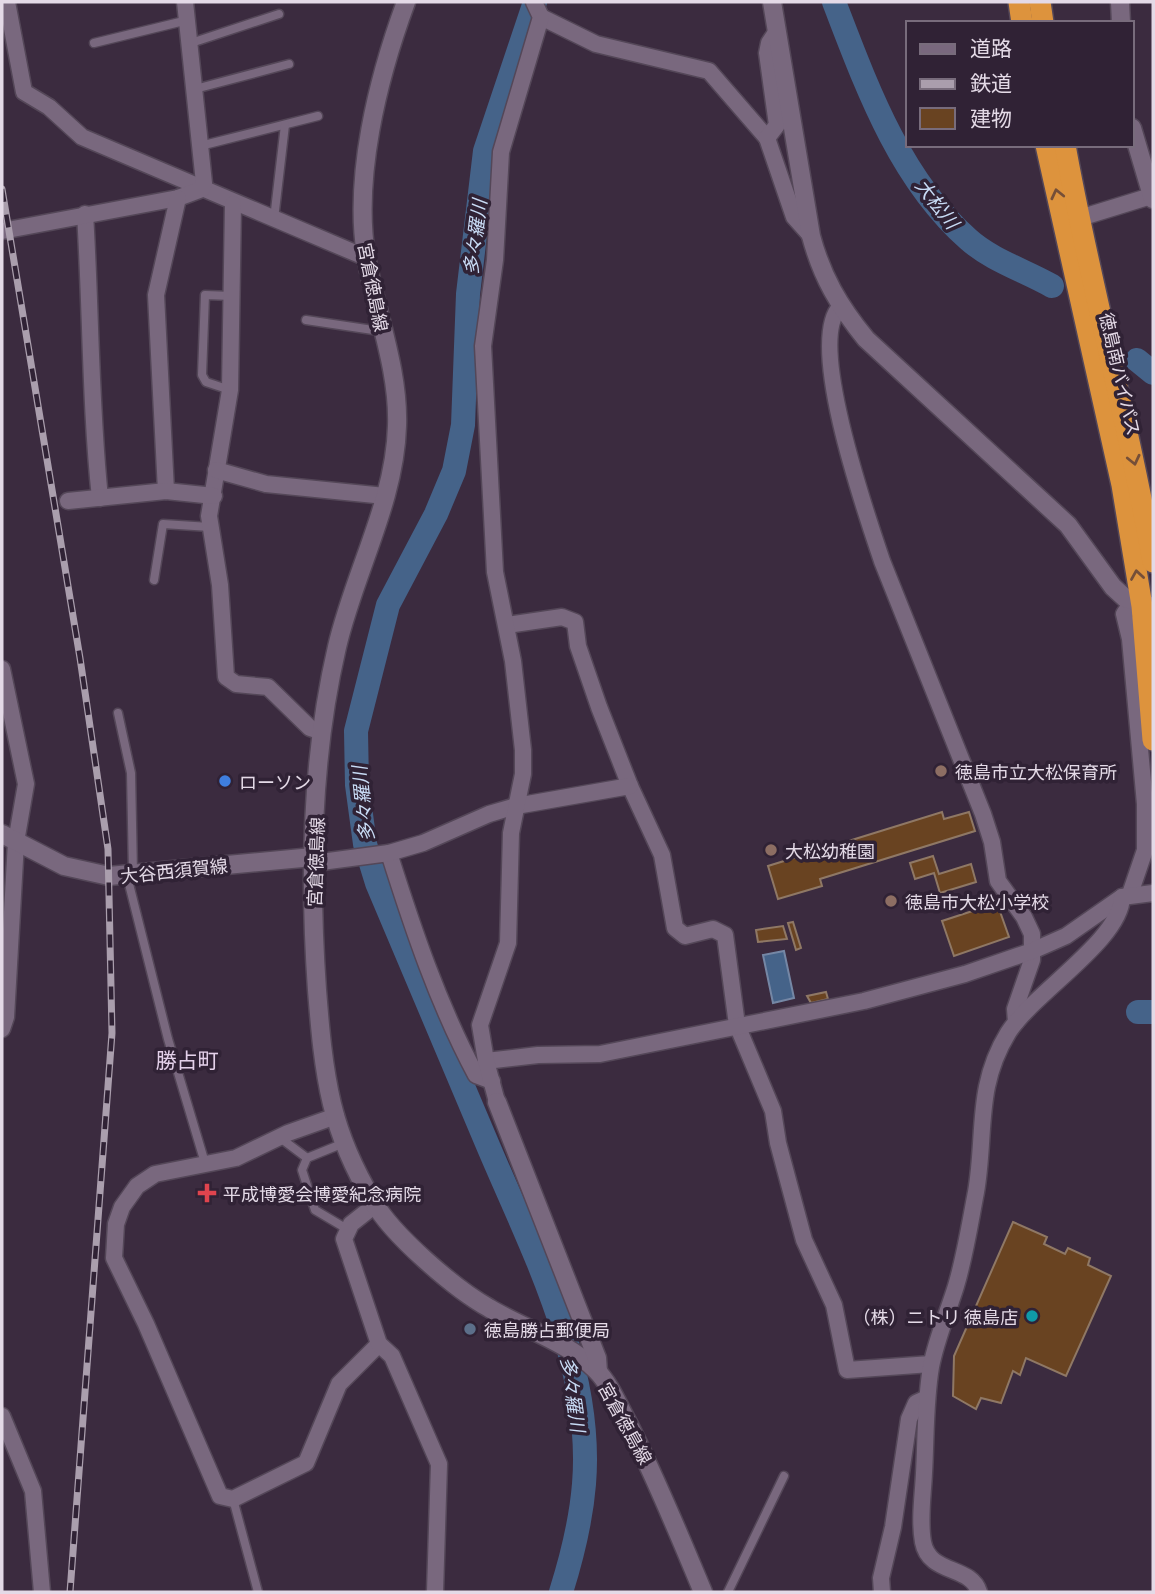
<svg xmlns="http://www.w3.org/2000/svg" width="1155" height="1594" font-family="Literata,'Noto Sans JP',serif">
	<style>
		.water { fill: #456389; stroke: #7587a5; stroke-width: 2 }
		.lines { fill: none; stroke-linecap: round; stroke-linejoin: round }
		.river { stroke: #456389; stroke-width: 24 }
		.building { fill: #694321; stroke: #8f7865; stroke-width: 2 }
		.lane-casing { stroke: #544758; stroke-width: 11 }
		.street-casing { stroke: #544758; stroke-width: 19 }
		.secondary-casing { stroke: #544758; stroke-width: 21 }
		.highway-casing { stroke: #544758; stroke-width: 24 }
		.lane { stroke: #79687e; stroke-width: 8 }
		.street { stroke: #79687e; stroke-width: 16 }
		.secondary { stroke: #79687e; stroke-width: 18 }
		.highway { stroke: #dd933d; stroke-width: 21 }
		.rail-casing { stroke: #aa9ead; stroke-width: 7 }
		.rail { stroke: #302235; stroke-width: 4.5; stroke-dasharray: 13; stroke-linecap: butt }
		.oneway { stroke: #754f38 }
		.education-dot { fill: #8d6e63; stroke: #302235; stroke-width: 2.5 }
		.shop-dot { fill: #3f7fe0; stroke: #302235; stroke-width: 2.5 }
		.health-dot { fill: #e0444e; stroke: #302235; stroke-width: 2.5 }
		.culture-dot { fill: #0f9aa8; stroke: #302235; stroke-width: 2.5 }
		.service-dot { fill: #5c6f8a; stroke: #302235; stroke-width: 2.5 }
		.labels { text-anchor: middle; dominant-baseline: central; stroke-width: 7; stroke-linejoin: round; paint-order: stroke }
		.street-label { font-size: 18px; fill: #e4dae7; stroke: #302235 }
		.poi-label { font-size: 18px; fill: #e4dae7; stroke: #302235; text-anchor: start }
		.water-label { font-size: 19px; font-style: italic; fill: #c8dbf5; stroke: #302235 }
		.quarter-label { font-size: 21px; fill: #e4d1ea; stroke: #302235 }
	</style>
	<rect width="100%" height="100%" fill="#3b2b3f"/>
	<path class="water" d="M784 951 794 998 773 1003 763 955Z"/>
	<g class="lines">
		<g class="river">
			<path d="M535 2 485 151 468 294 463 425 454 471 436 514 388 605 356 731 357 785 365 844 377 883C413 969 449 1055 486 1141 531 1248 594 1365 584 1484 581 1521 572 1557 561 1592"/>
			<path d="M834 2C866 85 899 178 968 239 991 260 1026 271 1052 286"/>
			<path d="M1137 360 1153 373"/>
			<path d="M1138 1012H1153"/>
		</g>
	</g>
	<g class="building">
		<path d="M942 812 944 819 969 812 975 831 820 879 822 886 778 899 768 866Z"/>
		<path d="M933 856 939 874 971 864 976 882 940 893 934 873 915 879 910 863Z"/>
		<path d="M997 903 1009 937 954 956 942 921Z"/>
		<path d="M793 922 801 948 796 950 788 923Z"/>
		<path d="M783 926 787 939 758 942 756 930Z"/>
		<path d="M826 992 828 999 811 1003 807 996Z"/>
		<path d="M1013 1222 1047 1237 1044 1244 1065 1254 1068 1248 1090 1258 1088 1265 1111 1276 1066 1376 1026 1358 1020 1375 1013 1371 1001 1403 981 1398 976 1409 953 1396 954 1356Z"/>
	</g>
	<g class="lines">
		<g class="lane-casing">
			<g id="lane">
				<path d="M94 43 188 20"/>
				<path d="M191 43 279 14"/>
				<path d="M195 89 289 64"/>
				<path d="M200 146 318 116"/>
				<path d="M274 219 285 125"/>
				<path d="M306 320 373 330 382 328"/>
				<path d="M230 390 206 382 202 375 205 295 232 296"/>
				<path d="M154 580 163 524 210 527"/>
				<path d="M118 713 131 773 133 873"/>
				<path d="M127 876 168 1039 205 1163"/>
				<path d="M279 1137 307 1158"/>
				<path d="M344 1143 307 1158 302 1170 315 1210 347 1229"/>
				<path d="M233 1499 258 1592"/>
				<path d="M728 1592 784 1476"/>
			</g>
		</g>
		<g class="street-casing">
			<g id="street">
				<path d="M7 2 24 92 49 107 82 137 367 258"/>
				<path d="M541 17 596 44 709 71 767 138"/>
				<path d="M775 34 769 43 767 53 777 125 767 138 794 217 811 236"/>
				<path d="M233 204 230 390 209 516 220 585 226 677 236 684 268 687 310 728 322 732"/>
				<path d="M85 214C91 309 90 404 100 498"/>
				<path d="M1070 221 1151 196"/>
				<path d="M2 231 178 198 202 189 204 183 185 2"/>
				<path d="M840 307C806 342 867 516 882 561L983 814 992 842 998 881 1024 917 1032 934V960L1015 1009 1016 1022"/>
				<path d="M216 470 266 484 385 496"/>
				<path d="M166 491 156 295 178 198"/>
				<path d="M68 501 166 491 214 496"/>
				<path d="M507 625 562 617 575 622 578 646 599 707 630 786 662 855 675 928 685 936 713 929 725 935 737 1025 773 1111 778 1143 804 1240 834 1305 847 1370 931 1364"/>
				<path d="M2 669 26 784 16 842 6 1017 2 1029"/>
				<path d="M389 853C413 929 438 1004 476 1075L492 1081"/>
				<path d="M313 857 321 862 389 853 423 843 489 814 516 806 630 786"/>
				<path d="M1130 894 1145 850V804L1130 639 1124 614 1132 602"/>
				<path d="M486 1061 538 1055 600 1054 864 1001 965 974 1032 951 1066 936 1122 897"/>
				<path d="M497 1102 486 1061 480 1025 508 943 511 833 523 774V750L513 661 495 572 483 346 495 260 501 152 541 17 534 2"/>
				<path d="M336 1116 288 1133 236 1158 155 1174 137 1186 122 1207 116 1224 114 1258 146 1324 220 1496 233 1499 306 1463 339 1384 379 1344"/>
				<path d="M375 1205 351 1224 344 1239 379 1344 392 1356 439 1464 435 1592"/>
				<path d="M2 1416 33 1491 42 1592"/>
				<path d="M882 1592 881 1578 893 1527 909 1419 916 1403 927 1398"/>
				<path d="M979 1592C971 1565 929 1575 923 1542 919 1520 923 1495 924 1473 926 1438 925 1402 931 1367 936 1340 948 1312 956 1286 965 1256 970 1223 976 1192 986 1134 975 1087 1008 1033 1033 993 1121 940 1122 897L1153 893"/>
			</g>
		</g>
		<g class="secondary-casing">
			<g id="secondary">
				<path d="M406 2C378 78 352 180 367 261 377 315 399 371 397 426 395 502 354 573 337 647 311 758 309 877 317 990 320 1028 323 1066 332 1104 340 1137 355 1171 373 1201 392 1235 455 1289 489 1308 524 1329 566 1341 596 1370 610 1384 618 1405 628 1423 656 1478 679 1535 703 1592"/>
				<path d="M772 2 811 236C822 277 839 306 866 339L1068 525 1113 587 1125 598 1153 607"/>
				<path d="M1120 2 1121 23"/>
				<path d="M1132 128 1153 199"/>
				<path d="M2 834 64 866 109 876 313 857"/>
				<path d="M497 1102 597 1358 598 1372"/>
			</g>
		</g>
		<g class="highway-casing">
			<g id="highway">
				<path d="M1019 2 1022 23"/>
				<path d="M1040 2 1043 23"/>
				<path d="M1046 145 1122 485 1142 606 1153 740"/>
				<path d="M1065 145C1090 285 1129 422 1153 562"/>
			</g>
		</g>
		<use href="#lane" class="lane"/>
		<use href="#street" class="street"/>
		<use href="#secondary" class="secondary"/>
		<use href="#highway" class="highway"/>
		<g class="rail-casing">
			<path id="rail" d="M2 189 80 658 108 849 112 1033 70 1592"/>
		</g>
		<use href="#rail" class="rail"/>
	</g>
	<defs><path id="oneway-chevron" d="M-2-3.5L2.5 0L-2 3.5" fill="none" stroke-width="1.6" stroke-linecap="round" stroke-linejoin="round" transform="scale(1.75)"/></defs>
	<g class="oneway">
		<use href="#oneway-chevron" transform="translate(1057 194) rotate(-103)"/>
		<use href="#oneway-chevron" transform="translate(1134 460) rotate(77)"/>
		<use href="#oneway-chevron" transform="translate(1137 575) rotate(-99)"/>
	</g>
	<g class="education-dot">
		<circle cx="941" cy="771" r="7"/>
		<circle cx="771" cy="850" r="7"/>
		<circle cx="891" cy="901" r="7"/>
	</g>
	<circle class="shop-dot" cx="225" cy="781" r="7"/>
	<path class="health-dot" d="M203.5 1182.5h7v7h7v7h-7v7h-7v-7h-7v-7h7z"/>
	<circle class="culture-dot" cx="1032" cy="1316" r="7"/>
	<circle class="service-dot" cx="470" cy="1329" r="7"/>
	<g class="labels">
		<g class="street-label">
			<text transform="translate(374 287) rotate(79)">宮倉徳島線</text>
			<text transform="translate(1121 374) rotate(77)">徳島南バイパス</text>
			<text transform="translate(315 862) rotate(-88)">宮倉徳島線</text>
			<text transform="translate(174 870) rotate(-6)">大谷西須賀線</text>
			<text transform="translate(626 1423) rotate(61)">宮倉徳島線</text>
		</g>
		<g class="poi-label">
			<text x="955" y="771">徳島市立大松保育所</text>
			<text x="239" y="781">ローソン</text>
			<text x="785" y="850">大松幼稚園</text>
			<text x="905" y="901">徳島市大松小学校</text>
			<text x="223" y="1193">平成博愛会博愛紀念病院</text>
			<text x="1018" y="1316" text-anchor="end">（株）ニトリ 徳島店</text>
			<text x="484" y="1329">徳島勝占郵便局</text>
		</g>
		<g class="water-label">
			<text transform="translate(938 203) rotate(52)">大松川</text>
			<text transform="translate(474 237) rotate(-83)">多々羅川</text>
			<text transform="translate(362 804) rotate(-96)">多々羅川</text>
			<text transform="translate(574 1394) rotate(82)">多々羅川</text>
		</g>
		<g class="quarter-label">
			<text x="187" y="1058">勝占町</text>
		</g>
	</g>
	<rect width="1155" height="1594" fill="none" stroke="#e4dae7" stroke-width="7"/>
	<rect x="906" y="21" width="228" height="126" fill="#302235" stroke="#786c7c" stroke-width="2"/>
	<rect x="920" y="44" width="35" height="10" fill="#79687e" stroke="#786c7c" stroke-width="2"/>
	<text x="970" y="56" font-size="21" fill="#e4dae7">道路</text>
	<rect x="920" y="79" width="35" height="10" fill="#aa9ead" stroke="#786c7c" stroke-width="2"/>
	<text x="970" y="91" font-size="21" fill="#e4dae7">鉄道</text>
	<rect x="920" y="108" width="35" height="21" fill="#694321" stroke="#786c7c" stroke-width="2"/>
	<text x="970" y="126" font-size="21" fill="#e4dae7">建物</text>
</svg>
